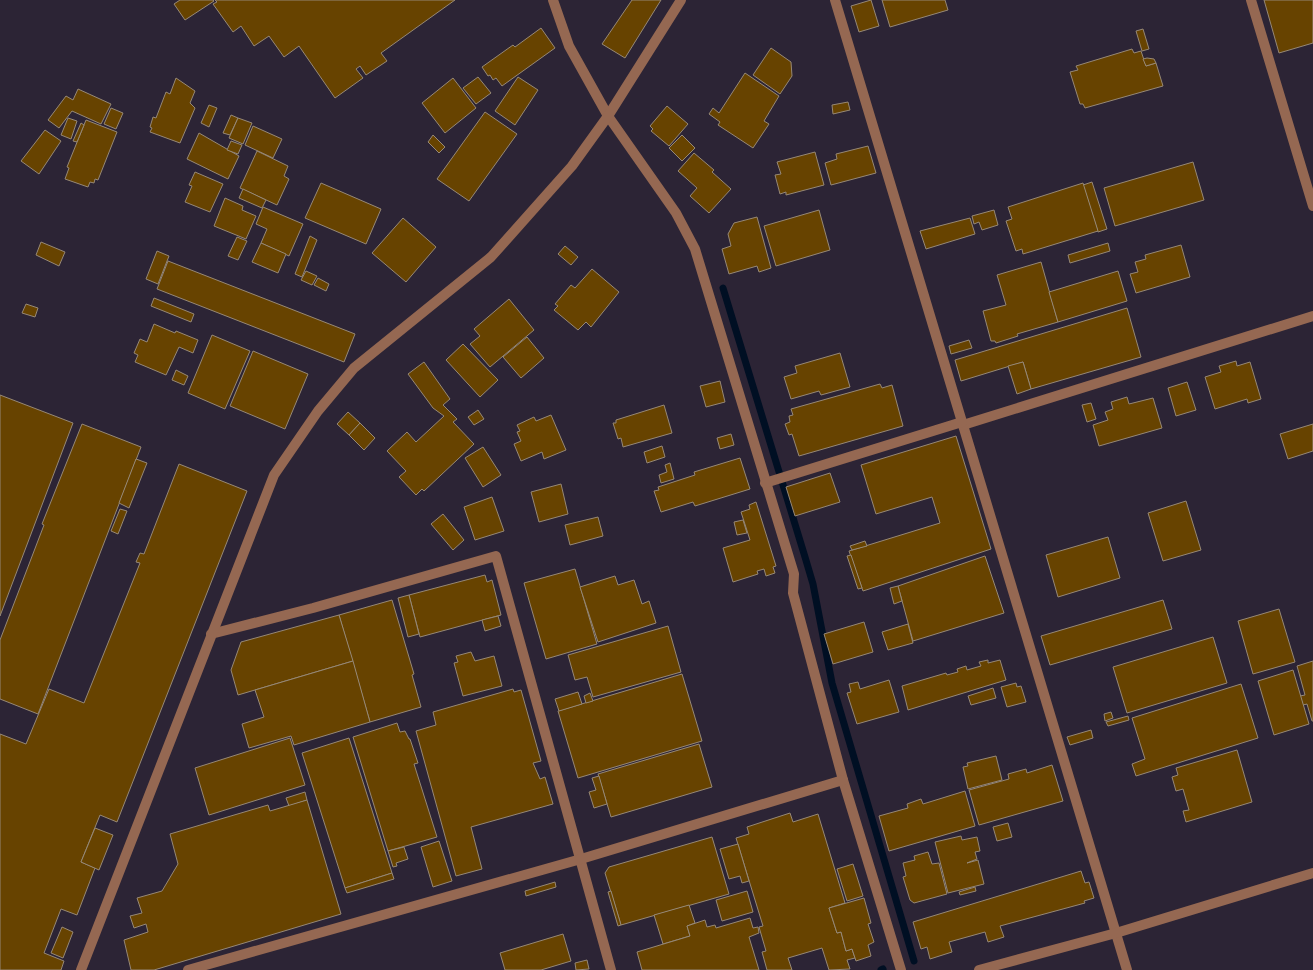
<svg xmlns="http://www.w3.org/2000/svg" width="1313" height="970" font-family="'Source Serif 4',serif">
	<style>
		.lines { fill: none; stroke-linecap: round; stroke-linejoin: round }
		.stream { stroke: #000f23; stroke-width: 7 }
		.building { fill: #674300; stroke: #968876 }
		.minor { stroke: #956852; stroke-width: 10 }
	</style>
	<rect width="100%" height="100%" fill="#2c2435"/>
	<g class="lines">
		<g class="stream">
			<path d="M723 288 805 557 813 584 832 683 914 961"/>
			<path d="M881 970 883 969"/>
		</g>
	</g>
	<g class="building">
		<path d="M180 0H213L214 1 185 20 174 4Z"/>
		<path d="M215 0H455L381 53 387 61 366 75 360 66 356 69 363 78 335 98 299 46 284 57 269 36 254 46 241 26 233 32 213 4 217 2Z"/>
		<path d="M632 0H661L625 58 602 44Z"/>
		<path d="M871 0 879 26 859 32 851 6Z"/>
		<path d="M882 0H945L948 10 890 27Z"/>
		<path d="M1264 0H1313V43L1279 53Z"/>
		<path d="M541 28 555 48 502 86 496 78 493 80 490 75 488 76 482 67 513 45 515 47Z"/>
		<path d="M1143 29 1149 49 1142 51 1136 31Z"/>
		<path d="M771 48 791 62 792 76 780 94 753 75Z"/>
		<path d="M1132 49 1134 53 1141 51 1146 66 1156 63 1163 86 1085 108 1083 104H1080L1070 72 1078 70 1076 66Z"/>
		<path d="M1147 58 1154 59 1156 63 1146 66 1143 59Z"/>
		<path d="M745 73 779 96 764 121 769 124 753 148 718 125 720 122 709 114 713 108 719 113Z"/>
		<path d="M478 77 491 93 476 104 463 88Z"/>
		<path d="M518 77 538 90 515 125 495 111Z"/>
		<path d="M176 78 195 91 190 103 195 108 180 143 150 132 152 128 150 127 153 117 156 118 166 92 170 94Z"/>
		<path d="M453 78 476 108 445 133 422 103Z"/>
		<path d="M78 89 111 104 101 124 72 111 59 128 48 120 66 96 73 100Z"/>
		<path d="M848 102 850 110 833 114 832 105Z"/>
		<path d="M209 105 217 108 209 127 201 123Z"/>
		<path d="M667 106 688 124 669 146 651 131 653 129 650 126Z"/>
		<path d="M111 108 123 113 116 129 104 124Z"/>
		<path d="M485 112 517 134 469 201 437 179Z"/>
		<path d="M231 115 238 118 230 135 223 133Z"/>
		<path d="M68 118 77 121 71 139 61 135Z"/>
		<path d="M238 118 252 123 243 144 229 138Z"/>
		<path d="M86 120 117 132 98 180 95 179 94 183 90 182 88 187 65 179 69 168 67 167Z"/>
		<path d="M81 123 84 125 77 142 73 141Z"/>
		<path d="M253 126 282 139 273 158 245 145Z"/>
		<path d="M45 130 61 141 39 174 21 161Z"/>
		<path d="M199 133 239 156 228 179 187 159Z"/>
		<path d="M433 135 445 147 439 153 428 142Z"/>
		<path d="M682 135 695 148 682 161 669 148Z"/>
		<path d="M231 141 242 145 238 154 227 150Z"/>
		<path d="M868 146 876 173 831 185 825 163 837 159 836 154Z"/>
		<path d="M257 151 288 166 284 176 289 179 277 205 240 188Z"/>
		<path d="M815 152 824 185 786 195V192L780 194 775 175 781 174 777 162Z"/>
		<path d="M694 153 714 170 712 172 731 189 709 213 690 196 697 188 678 171Z"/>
		<path d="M1193 162 1204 200 1115 226 1104 188Z"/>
		<path d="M195 172 223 184 210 212 185 202 192 186 189 185Z"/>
		<path d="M1092 182 1107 229 1098 232 1083 185Z"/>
		<path d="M321 183 381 209 366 244 305 218Z"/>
		<path d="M1083 183 1098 231 1023 254 1022 249 1016 251 1006 221 1012 219 1008 207Z"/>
		<path d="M243 189 266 200 262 208 239 198Z"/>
		<path d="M225 198 243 206 242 210 256 216 246 239 214 226Z"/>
		<path d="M263 207 303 224 289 256 261 243 267 229 256 224Z"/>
		<path d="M819 210 830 250 776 266 764 226Z"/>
		<path d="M994 210 998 225 982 230 979 222 974 224 972 216Z"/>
		<path d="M757 217 771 268 759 272 757 266 729 274 722 249 731 246 728 234 734 223Z"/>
		<path d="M403 218 436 247 406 282 372 253Z"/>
		<path d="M970 218 975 234 926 249 920 231Z"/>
		<path d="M310 236 317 240 302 277 295 274Z"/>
		<path d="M237 237 247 241 238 260 228 256Z"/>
		<path d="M41 242 65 252 59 266 36 255Z"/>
		<path d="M261 243 286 254 278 273 252 262Z"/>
		<path d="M1108 243 1110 251 1070 263 1068 255Z"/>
		<path d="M1181 245 1190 277 1136 293 1130 274 1138 272 1135 262 1146 259 1145 255Z"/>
		<path d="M565 246 578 257 571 265 558 254Z"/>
		<path d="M157 251 169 256 158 284 146 279Z"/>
		<path d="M168 261 355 334 344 362 157 289Z"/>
		<path d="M1041 262 1058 322 1017 334 1018 336 996 343 995 341H991L983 311 1006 305 997 275Z"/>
		<path d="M592 269 619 292 591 327 586 322 578 330 554 310 558 306 555 304 571 285 575 288Z"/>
		<path d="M306 271 317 276 312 285 301 280Z"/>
		<path d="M1118 271 1127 301 1058 322 1049 292Z"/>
		<path d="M318 278 329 284 326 291 314 285Z"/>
		<path d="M154 298 194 314 191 322 151 306Z"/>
		<path d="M509 299 534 330 490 367 470 344 480 336 474 329Z"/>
		<path d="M26 304 38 308 35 317 22 313Z"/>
		<path d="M1127 308 1141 357 1031 389 1023 362 961 381 955 360Z"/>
		<path d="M154 324 175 333 176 331 198 340 193 353 179 347 166 375 135 362 138 355 134 353 140 339 147 342Z"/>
		<path d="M212 335 250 351 225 409 188 393Z"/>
		<path d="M527 337 544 358 521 378 503 357Z"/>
		<path d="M969 340 972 348 951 354 949 346Z"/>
		<path d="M463 344 498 380 480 397 446 360Z"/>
		<path d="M253 351 308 374 285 429 230 406Z"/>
		<path d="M840 353 850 387 821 395 819 391 791 399 784 377 797 373 795 366Z"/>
		<path d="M1236 361 1237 366 1250 362 1261 399 1248 403 1247 399 1215 409 1205 377 1221 372 1219 366Z"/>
		<path d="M424 362 450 399 443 405 457 419 453 422 474 444 424 491 422 489 416 495 399 477 406 471 387 451 407 432 416 442 444 416 433 408 408 374Z"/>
		<path d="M1023 362 1031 389 1017 394 1008 366Z"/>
		<path d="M176 370 188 376 184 385 172 380Z"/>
		<path d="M720 381 725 402 706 407 700 386Z"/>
		<path d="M1187 382 1196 410 1176 416 1168 388Z"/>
		<path d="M880 384 882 388 892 385 903 426 799 456 792 434 789 435 785 424 790 422 789 416 793 415 791 409Z"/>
		<path d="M0 395 73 423 0 616Z"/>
		<path d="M1127 397 1129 404 1153 398 1162 428 1099 446 1093 425 1108 420 1105 412 1113 409 1111 402Z"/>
		<path d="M1091 403 1096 419 1087 422 1082 405Z"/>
		<path d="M664 405 672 433 623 447 621 438 618 439 613 423H616V420Z"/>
		<path d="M478 410 484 419 474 425 468 417Z"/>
		<path d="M348 412 360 423 349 435 337 424Z"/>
		<path d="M551 415 566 450 544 459 542 452 521 461 514 444 521 441 517 432 520 431 517 425 534 417 536 421Z"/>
		<path d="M360 423 375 438 364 450 349 435Z"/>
		<path d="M82 424 141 447 38 714 0 699V640L44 525 42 524Z"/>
		<path d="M1313 424V451L1288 459 1280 434Z"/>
		<path d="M731 434 734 445 720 449 717 438Z"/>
		<path d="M956 436 991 549 863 591 849 551 940 523 932 497 876 514 861 465Z"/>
		<path d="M662 446 665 457 647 463 644 452Z"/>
		<path d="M483 447 501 475 483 487 465 458Z"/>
		<path d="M740 458 750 489 695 506 693 502 661 512 654 491 659 490 658 487 695 475 694 472Z"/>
		<path d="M136 459 147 463 129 508 119 503Z"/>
		<path d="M670 463 674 479 661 483 659 475 667 472 665 465Z"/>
		<path d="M179 464 247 491 117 822 100 815 81 862 95 868 77 915 61 909 44 953 64 961 61 970H0V734L26 744 49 689 84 703 140 563 136 562 140 553 144 554Z"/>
		<path d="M830 473 840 502 795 516 786 487Z"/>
		<path d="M561 484 568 514 539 522 531 492Z"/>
		<path d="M492 497 504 531 475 540 464 507Z"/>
		<path d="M1186 501 1201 550 1163 561 1148 513Z"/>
		<path d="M756 502 776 566 773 567 775 573 766 576 764 569 757 571 758 574 733 582 723 548 750 540 741 512 750 509 749 505Z"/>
		<path d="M120 509 127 511 118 534 111 531Z"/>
		<path d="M443 514 464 540 453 550 431 524Z"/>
		<path d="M598 517 603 536 570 545 565 525Z"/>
		<path d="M743 520 747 533 737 535 734 522Z"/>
		<path d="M1108 537 1120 578 1058 597 1046 555Z"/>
		<path d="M865 541 867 546 852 550 850 546Z"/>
		<path d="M851 555 862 588 858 589 847 556Z"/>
		<path d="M985 556 1004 613 913 641 898 586Z"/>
		<path d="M575 569 597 644 546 659 524 583Z"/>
		<path d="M485 575 487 582 492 580 501 615 420 637 409 595Z"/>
		<path d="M615 576 618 585 634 580 642 604 649 601 656 623 598 642 580 587Z"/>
		<path d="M898 586 902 601 894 604 890 588Z"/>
		<path d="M409 595 419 634 408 637 398 598Z"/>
		<path d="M392 600 414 674 412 675 421 707 370 722 339 615Z"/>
		<path d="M1163 600 1172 629 1050 665 1041 636Z"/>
		<path d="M1279 609 1295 662 1253 674 1238 621Z"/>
		<path d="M339 615 353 661 238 695 231 670 241 642Z"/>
		<path d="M498 616 501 626 485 631 482 620Z"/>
		<path d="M864 622 873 652 833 664 824 634Z"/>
		<path d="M908 624 913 643 888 650 882 632Z"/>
		<path d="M668 626 681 672 593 697 587 677 575 680 568 655Z"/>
		<path d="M1213 637 1227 683 1127 713 1113 667Z"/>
		<path d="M471 652 475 661 494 656 502 686 463 696 454 663 458 662 456 656Z"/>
		<path d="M988 660V663L1000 660 1006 680 908 710 902 686 946 673 947 675 958 672 957 669 966 666 967 670 981 666 979 662Z"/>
		<path d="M353 661 370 722 294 745 291 736 249 748 242 724 264 717 255 690Z"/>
		<path d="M1313 661V721H1312L1307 704 1303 705 1300 696 1305 695 1297 666Z"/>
		<path d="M1293 670 1309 724 1274 735 1258 681Z"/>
		<path d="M682 674 702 741 578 778 558 711Z"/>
		<path d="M889 680 899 712 857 724 847 693 851 692 849 684 858 682 860 689Z"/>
		<path d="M1016 683 1017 687 1021 686 1026 702 1007 707 1001 687Z"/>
		<path d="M1241 684 1258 738 1136 776 1132 764 1145 759 1132 718Z"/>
		<path d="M993 688 996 698 971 705 968 696Z"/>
		<path d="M513 689 514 692 521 690 541 761 533 763 540 779 545 777 553 804 471 827 482 869 456 876 416 731 436 725 433 712Z"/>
		<path d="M578 692 582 704 559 711 555 699Z"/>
		<path d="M590 693 593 701 586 703 584 696Z"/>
		<path d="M1111 712 1113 718 1105 721 1104 714Z"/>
		<path d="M1128 716 1129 720 1108 726 1106 722Z"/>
		<path d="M397 723 400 732 405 731 409 739H410L418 763 414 764 437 837 388 851 353 737Z"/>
		<path d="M1091 730 1093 738 1070 745 1067 737Z"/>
		<path d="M290 738 305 785 209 815 195 768Z"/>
		<path d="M349 738 392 873 345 888 302 753Z"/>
		<path d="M699 744 712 787 611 817 598 774Z"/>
		<path d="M1237 750 1252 802 1186 822 1183 811 1189 810 1183 789 1176 791 1172 777 1178 775 1176 768Z"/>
		<path d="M996 756 1002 780 968 789 963 767 968 766 967 763Z"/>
		<path d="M1052 765 1063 801 979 825 969 790 1009 779 1008 774 1026 769 1027 773Z"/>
		<path d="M599 776 607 804 594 808 589 792 596 790 592 778Z"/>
		<path d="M965 791 975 826 889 851 879 816 908 808 907 804 921 799 923 804Z"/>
		<path d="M305 792 307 800 289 806 286 798Z"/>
		<path d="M307 800 341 914 154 970H131L124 940 148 932 146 924 134 928 130 916 142 913 137 898 162 891 178 864 170 834 268 805 270 811Z"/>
		<path d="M790 813 793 822 818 814 845 903 829 908 837 933 841 932 846 951 852 949 855 958 847 960 850 969 829 970 822 948 788 958 792 970H767L762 952 766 951 759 927 763 926 736 838 749 834 747 827Z"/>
		<path d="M1008 823 1012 837 997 841 993 827Z"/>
		<path d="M95 828 113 835 99 870 81 862Z"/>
		<path d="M961 836 962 840 977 837 980 851 975 852 977 859 967 863 978 860 984 884 948 893 935 842Z"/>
		<path d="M712 837 729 894 621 925 605 873 609 867Z"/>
		<path d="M439 841 452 881 433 887 421 847Z"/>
		<path d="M738 844 749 881 742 883 740 876 729 879 720 849Z"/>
		<path d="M404 847 408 859 396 863 397 866 393 867 388 851Z"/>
		<path d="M928 852 932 864 939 863 947 894 914 903 910 900 903 877 906 876 903 863 915 860 914 856Z"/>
		<path d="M853 864 863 896 847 901 837 869Z"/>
		<path d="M1081 871 1085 883 1089 882 1094 898 1084 901 1085 903 1000 926 1004 937 988 942 985 932 949 942 952 952 930 959 927 947 921 949 913 922Z"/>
		<path d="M392 873 394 879 347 893 345 888Z"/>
		<path d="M555 882 556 887 526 896 525 891Z"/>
		<path d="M975 887 976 891 960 895 959 892Z"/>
		<path d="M611 891 621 925 618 926 608 892Z"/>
		<path d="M747 891 753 912 722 921 716 900Z"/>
		<path d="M864 898 871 923 868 924 874 942 868 945 871 956 856 961 852 949 846 951 841 932 837 933 829 908Z"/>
		<path d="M689 905 695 923 687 926 690 936 663 944 654 915Z"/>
		<path d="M750 918 753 928 758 927 759 933 749 937 759 970H642L637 952 690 936 687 926 705 920 707 927 715 925 716 928Z"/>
		<path d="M62 927 73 932 63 958 51 953Z"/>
		<path d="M563 934 571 961 541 970H505L500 953Z"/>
		<path d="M587 960 589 969 576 970 575 963Z"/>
	</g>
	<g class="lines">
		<g class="minor">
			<path d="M553 0 569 46 608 116 676 213 695 249 794 574 793 593 843 780 901 970"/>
			<path d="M835 0C930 324 1032 646 1127 970"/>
			<path d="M1251 0 1313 206"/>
			<path d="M963 425 1313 316"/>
			<path d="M765 483 962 422"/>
			<path d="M211 634 313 608 496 556 611 970"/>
			<path d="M81 970 274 475 318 411 354 368 491 257 572 166 608 116 681 0"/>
			<path d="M188 970 581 859 843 780"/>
			<path d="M979 970 1116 933 1313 873"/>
		</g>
	</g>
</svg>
